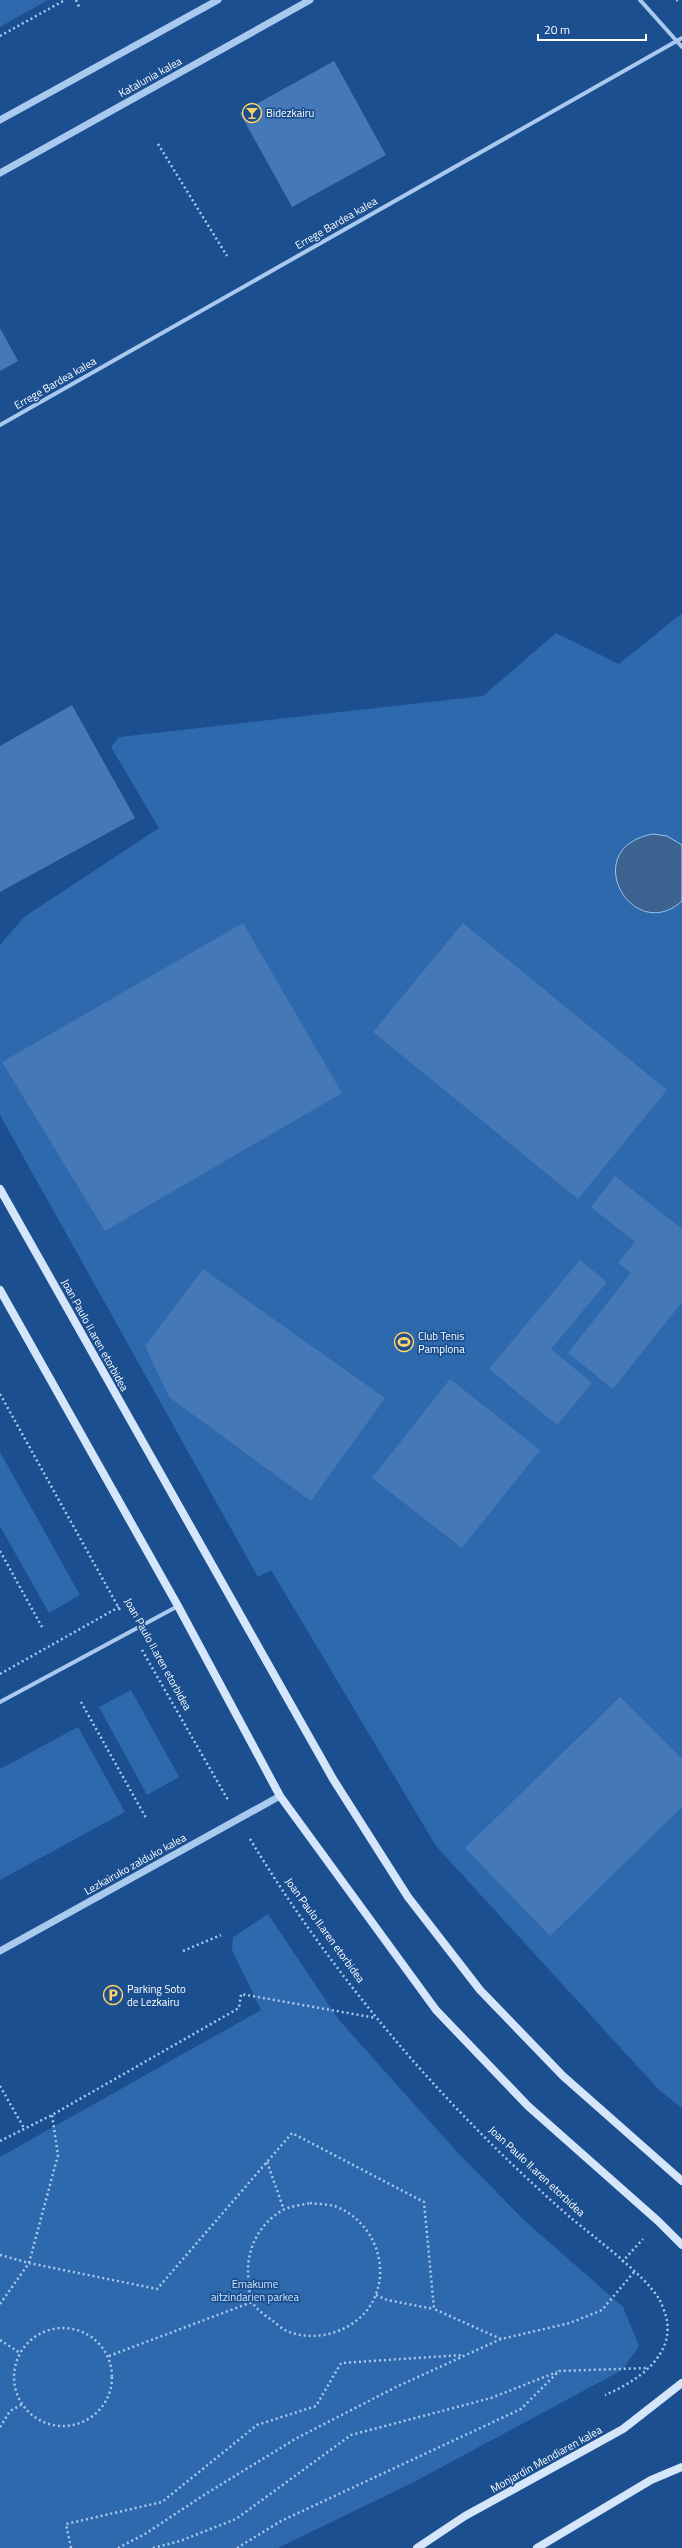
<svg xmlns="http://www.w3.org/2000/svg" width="682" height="2548" font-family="'Titillium Web',sans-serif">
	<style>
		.green { fill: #2e69ad }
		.water { fill: #3c6290; stroke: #9cc4f0 }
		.building { fill: #4478b7 }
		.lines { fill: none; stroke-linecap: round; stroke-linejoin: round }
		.path { stroke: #a9c9ee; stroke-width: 2.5; stroke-dasharray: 2 3; stroke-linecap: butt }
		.minor { stroke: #a9c9ee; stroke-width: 4 }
		.tertiary { stroke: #a9c9ee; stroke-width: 7 }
		.secondary { stroke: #d6e6fa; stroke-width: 8 }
		.labels { text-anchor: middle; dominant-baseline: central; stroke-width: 3.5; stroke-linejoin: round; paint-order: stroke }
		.street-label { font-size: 11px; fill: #fff; stroke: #1b4f8f }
		.poi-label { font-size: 11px; fill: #fff; stroke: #1b4f8f; text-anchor: start }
		.park-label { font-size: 11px; fill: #cfe3fa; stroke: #1b4f8f }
	</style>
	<rect width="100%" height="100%" fill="#1b4f8f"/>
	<g class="green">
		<path d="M0 0H48L0 27Z"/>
		<path d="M682 613V2108L659 2090 436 1846 271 1570 258 1577 0 1115V945L24 917 159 828 111 747 119 737 483 696 556 633 619 664Z"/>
		<path d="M0 1452 80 1595 49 1613 0 1526Z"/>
		<path d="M131 1690 179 1777 147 1795 99 1707Z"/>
		<path d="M78 1727 125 1812 0 1880V1769Z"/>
		<path d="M268 1914 339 2020 458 2153 524 2220 623 2307 639 2346 622 2370 414 2482 278 2548H0V2157L261 2010 232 1950 233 1937Z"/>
	</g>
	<path class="water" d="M653 834 667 836 682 845V901C632 946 577 848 653 834Z"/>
	<g class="building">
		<path d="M334 61 386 155 292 207 240 113Z"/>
		<path d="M0 328 18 361 0 371Z"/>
		<path d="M72 705 135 818 0 892V746Z"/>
		<path d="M243 923 342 1093 105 1231 2 1062Z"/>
		<path d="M463 923 667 1090 578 1199 373 1032Z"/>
		<path d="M615 1176 682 1229V1302L613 1389 568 1353 631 1273 618 1263 635 1242 591 1207Z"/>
		<path d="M580 1260 607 1282 551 1349 592 1383 557 1425 489 1369Z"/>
		<path d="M203 1269 385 1398 311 1501 169 1397 145 1346Z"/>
		<path d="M450 1379 540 1450 462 1548 372 1478Z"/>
		<path d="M620 1697 682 1759V1807L550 1936 465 1848Z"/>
	</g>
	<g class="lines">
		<g class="path">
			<path d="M76 0 80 9"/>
			<path d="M676 0H679"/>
			<path d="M0 36 65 0"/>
			<path d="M158 144 227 256"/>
			<path d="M0 1394 121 1612"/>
			<path d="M0 1551 42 1627"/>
			<path d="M142 1650 228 1800"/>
			<path d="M0 1674 119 1607"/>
			<path d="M81 1702 146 1818"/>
			<path d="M250 1839C336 1981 446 2109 571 2218 595 2238 644 2274 659 2299 662 2303 664 2311 666 2316 676 2356 636 2382 605 2395"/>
			<path d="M183 1951 221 1935"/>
			<path d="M0 2086 24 2128"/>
			<path d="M0 2141 52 2115 239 2008 241 1994 376 2018"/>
			<path d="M267 2162 284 2210"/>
			<path d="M310 2203C318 2204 329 2204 337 2207 370 2220 389 2260 376 2294 364 2328 320 2345 287 2331 282 2329 277 2324 273 2321 266 2316 257 2310 252 2302 249 2297 250 2287 249 2282 244 2253 258 2224 283 2210 291 2206 302 2205 310 2203Z"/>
			<path d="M0 2255 29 2263 58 2155 52 2115"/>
			<path d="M622 2262 643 2239"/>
			<path d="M376 2295 387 2300 434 2309"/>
			<path d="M0 2304 29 2263 157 2289 292 2133 424 2202 434 2309 501 2339"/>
			<circle cx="63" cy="2377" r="49"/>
			<path d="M0 2340 20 2353"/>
			<path d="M109 2356 252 2302"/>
			<path d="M0 2427 10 2411 23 2404"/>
			<path d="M71 2548 66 2524 162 2502 257 2425 316 2406 341 2363 462 2355"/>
			<path d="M118 2548 145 2534 207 2493 297 2438 396 2387 501 2339 570 2323 602 2310 634 2272"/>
			<path d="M153 2548 180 2541 236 2519 351 2435 491 2398 557 2372"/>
			<path d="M237 2548 281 2521 521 2409 559 2371 649 2368"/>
		</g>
		<g class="minor">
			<path d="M640 0 682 47"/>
			<path d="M0 425 682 38"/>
			<path d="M0 1702 178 1606"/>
		</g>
		<g class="tertiary">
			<path d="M0 120 218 0"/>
			<path d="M0 173 310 0"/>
			<path d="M0 1951 280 1796"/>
		</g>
		<g class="secondary">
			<path d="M0 1189 333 1779 408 1897 480 1990 563 2076 682 2181"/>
			<path d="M0 1290 178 1606 280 1796 436 2010 528 2106 658 2221 682 2245"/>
			<path d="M417 2548 465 2516 623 2429 682 2383"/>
			<path d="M537 2548 651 2480 682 2467"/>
		</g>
	</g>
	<defs>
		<g id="bar-ring" transform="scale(1)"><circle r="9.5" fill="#1b4f8f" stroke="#ffd166" stroke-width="1.5"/><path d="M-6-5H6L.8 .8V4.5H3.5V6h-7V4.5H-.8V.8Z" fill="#ffd166"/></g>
		<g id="stadium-ring" transform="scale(1)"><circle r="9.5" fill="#1b4f8f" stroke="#ffd166" stroke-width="1.5"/><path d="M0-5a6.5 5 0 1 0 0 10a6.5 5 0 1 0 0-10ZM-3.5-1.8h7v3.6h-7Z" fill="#ffd166"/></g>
		<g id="parking-ring" transform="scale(1)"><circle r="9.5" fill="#1b4f8f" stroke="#ffd166" stroke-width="1.5"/><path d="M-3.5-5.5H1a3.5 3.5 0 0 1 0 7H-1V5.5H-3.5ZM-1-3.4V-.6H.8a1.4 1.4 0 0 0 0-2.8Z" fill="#ffd166"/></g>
	</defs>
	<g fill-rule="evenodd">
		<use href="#bar-ring" x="252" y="113"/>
		<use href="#stadium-ring" x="404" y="1342"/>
		<use href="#parking-ring" x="113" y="1995"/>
	</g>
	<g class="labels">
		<g class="street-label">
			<text transform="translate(150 77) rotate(-29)">Katalunia kalea</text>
			<text transform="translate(336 223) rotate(-30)">Errege Bardea kalea</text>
			<text transform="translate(55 383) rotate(-30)">Errege Bardea kalea</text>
			<text transform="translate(95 1335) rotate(61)">Joan Paulo II.aren etorbidea</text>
			<text transform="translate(158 1654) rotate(61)">Joan Paulo II.aren etorbidea</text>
			<text transform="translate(135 1864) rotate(-29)">Lezkairuko zalduko kalea</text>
			<text transform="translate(325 1930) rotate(54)">Joan Paulo II.aren etorbidea</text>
			<text transform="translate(537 2171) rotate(43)">Joan Paulo II.aren etorbidea</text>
			<text transform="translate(546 2459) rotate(-29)">Monjardin Mendiaren kalea</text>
		</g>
		<g class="poi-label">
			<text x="266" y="113">Bidezkairu</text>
			<text x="418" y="1336">Club Tenis<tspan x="418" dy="13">Pamplona</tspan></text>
			<text x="127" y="1989">Parking Soto<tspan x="127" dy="13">de Lezkairu</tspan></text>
		</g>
		<g class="park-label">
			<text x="255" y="2284">Emakume<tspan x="255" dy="13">aitzindarien parkea</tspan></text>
		</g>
	</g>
	<path d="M538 34v6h108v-6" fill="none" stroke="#ffffff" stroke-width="2"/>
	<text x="544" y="34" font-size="12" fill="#ffffff" stroke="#1b4f8f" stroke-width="3" paint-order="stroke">20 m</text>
</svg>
